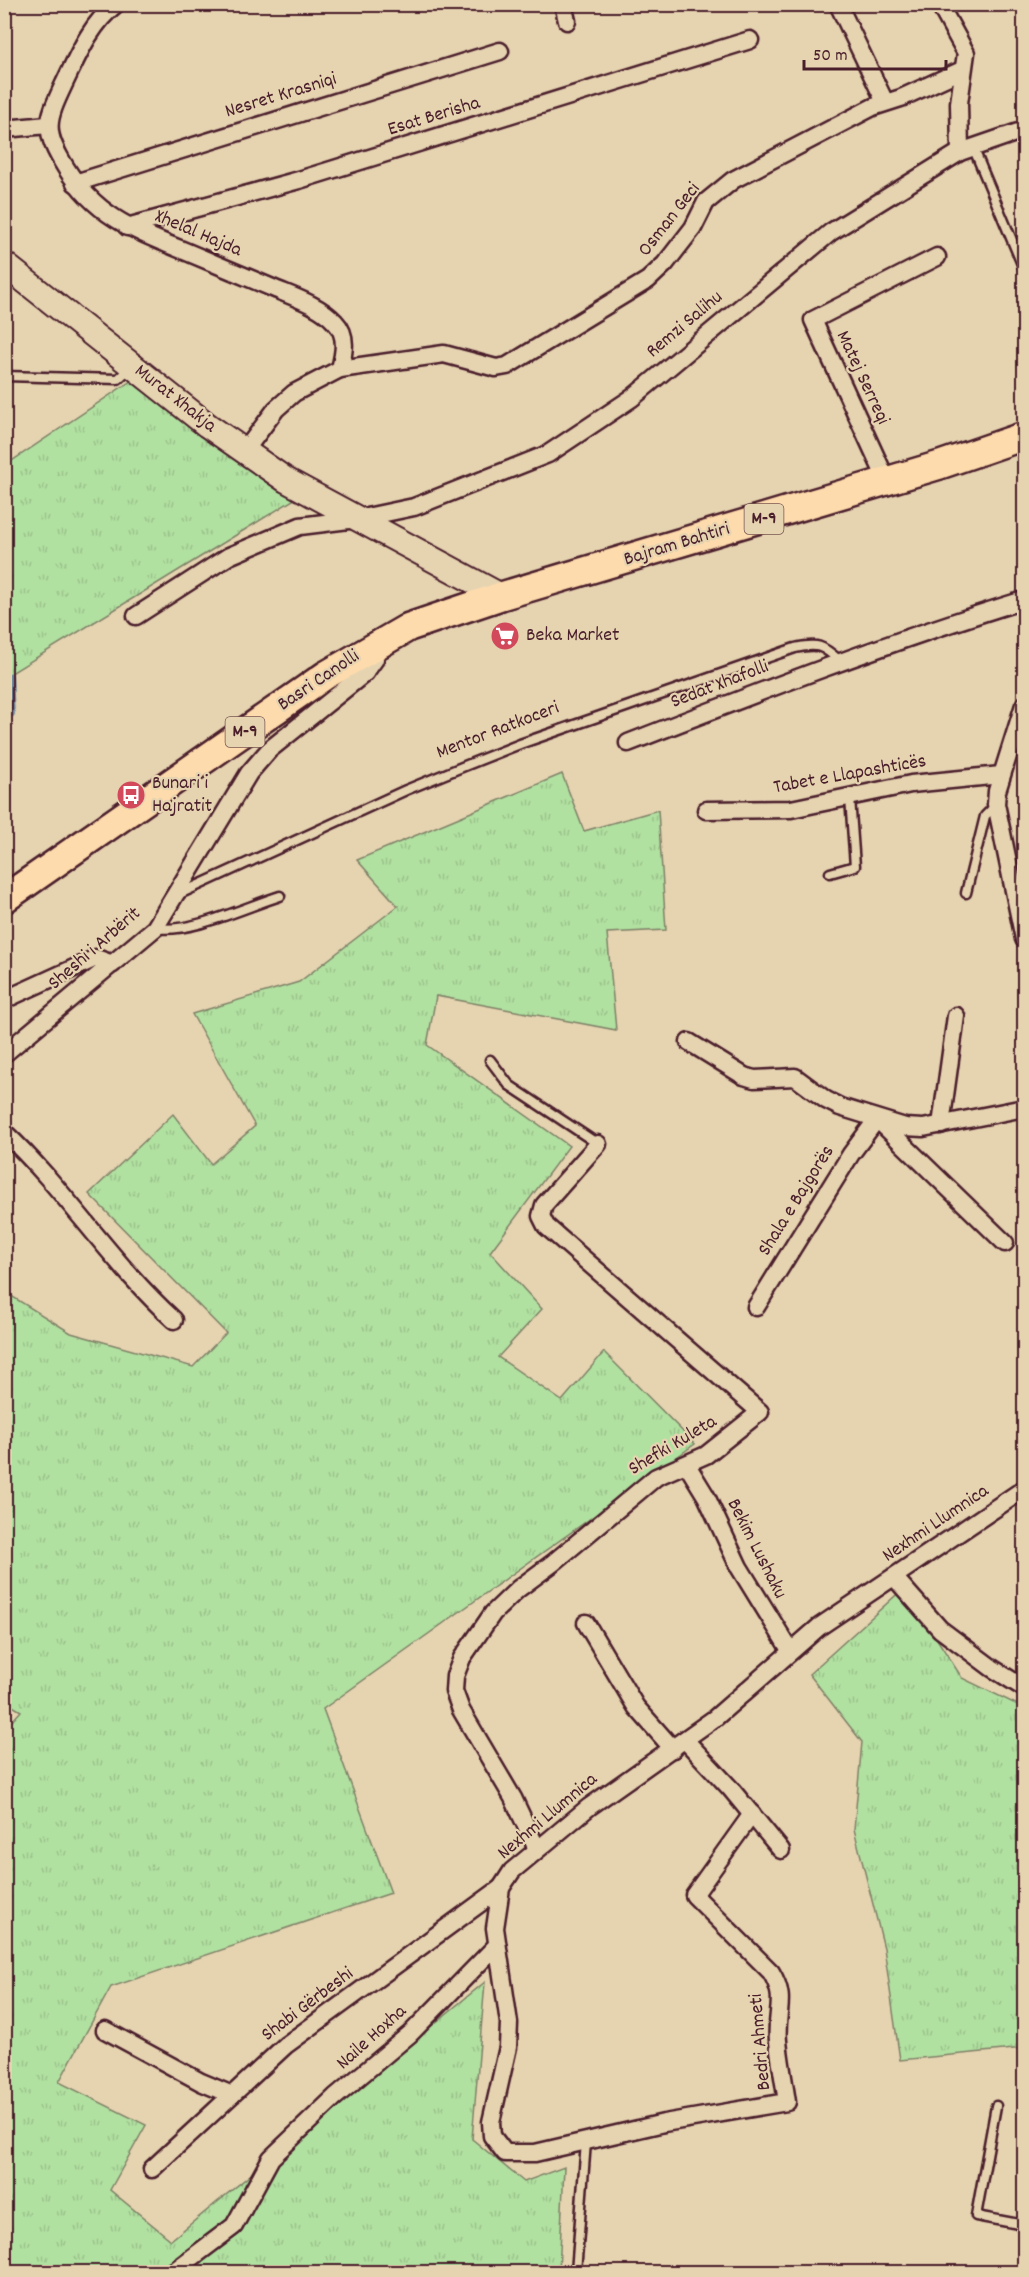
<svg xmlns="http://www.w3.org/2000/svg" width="1029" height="2277" font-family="Dekko,sans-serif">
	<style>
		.grass { fill: url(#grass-tufts); stroke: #7e8066; stroke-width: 1.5 }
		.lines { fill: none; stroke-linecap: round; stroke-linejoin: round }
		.stream { stroke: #738da1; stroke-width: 6 }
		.lane-casing { stroke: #4a1f2b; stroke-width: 13 }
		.street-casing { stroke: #4a1f2b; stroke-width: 21 }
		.secondary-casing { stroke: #4a1f2b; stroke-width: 28 }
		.primary-casing { stroke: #4a1f2b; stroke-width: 32 }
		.lane { stroke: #e6d4b1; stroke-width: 8 }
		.street { stroke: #e6d4b1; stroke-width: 16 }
		.secondary { stroke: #e6d4b1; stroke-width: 24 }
		.primary { stroke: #fedbac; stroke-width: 27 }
		.labels { text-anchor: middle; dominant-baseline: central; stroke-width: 4.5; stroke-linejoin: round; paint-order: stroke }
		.shield { fill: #e6d4b1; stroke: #795553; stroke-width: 1.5 }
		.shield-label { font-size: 18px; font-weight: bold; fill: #4a1f2b }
		.street-label { font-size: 20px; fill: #4a1f2b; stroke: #e6d4b1 }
		.poi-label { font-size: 20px; fill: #4a1f2b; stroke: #e6d4b1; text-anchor: start }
	</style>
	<defs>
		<pattern id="grass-tufts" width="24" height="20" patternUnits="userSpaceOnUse" patternTransform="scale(1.5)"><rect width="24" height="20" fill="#b1e1a1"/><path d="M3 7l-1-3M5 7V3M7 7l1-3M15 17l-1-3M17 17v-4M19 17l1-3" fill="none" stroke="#9ac18b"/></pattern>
	</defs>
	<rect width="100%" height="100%" fill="#e6d4b1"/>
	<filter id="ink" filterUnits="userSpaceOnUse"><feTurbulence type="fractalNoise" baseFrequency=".0167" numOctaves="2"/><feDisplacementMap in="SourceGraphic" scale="12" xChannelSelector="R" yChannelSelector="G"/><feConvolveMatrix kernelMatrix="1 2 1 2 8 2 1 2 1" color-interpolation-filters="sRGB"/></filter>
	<g filter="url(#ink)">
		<g class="grass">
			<path d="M137 377 298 497 5 677V459L10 462Z"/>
			<path d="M562 774 584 831 658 810 666 930 607 933 616 1030 436 996 427 1045 569 1146 490 1252 542 1309 498 1357 562 1401 604 1352 695 1444 323 1709 391 1893 111 1987 59 2082 146 2125 110 2190 171 2240 485 1982 472 2139 524 2182 564 2167 559 2272H5L4 1730 21 1711 4 1701 5 1292 71 1333 193 1367 226 1333 89 1194 173 1114 211 1164 255 1126 192 1014 299 982 398 906 357 860Z"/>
			<path d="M904 1588 962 1678 1024 1708V2048L900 2060 884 1948 854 1829 862 1742 809 1674Z"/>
		</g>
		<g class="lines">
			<path class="stream" d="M4 718 12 714 10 676"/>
			<g class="lane-casing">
				<g id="lane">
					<path d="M973 147 1024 269"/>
					<path d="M4 376 118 379 132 366"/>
					<path d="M830 873 855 866 850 798"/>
					<path d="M966 893 985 816 996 805"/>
					<path d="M177 895 406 790 462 767 520 744 795 648C818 643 822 645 840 661"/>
					<path d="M155 928C190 934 245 907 280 896"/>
					<path d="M490 1060 509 1085 598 1144"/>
					<path d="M996 2106 976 2216 1024 2225"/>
					<path d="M576 2272 586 2142"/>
				</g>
			</g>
			<g class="street-casing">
				<g id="street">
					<path d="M116 4C90 25 78 55 64 84 46 122 43 131 66 168 96 217 136 231 187 252 216 264 246 277 275 289 294 297 321 306 335 322 348 335 344 353 340 369L294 393 276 409 244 452"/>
					<path d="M563 4 567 21"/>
					<path d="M838 4 885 102"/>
					<path d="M939 4 966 53 959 103 960 152"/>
					<path d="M4 129 48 125"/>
					<path d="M75 183 500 51"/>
					<path d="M127 227 299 180 750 40"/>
					<path d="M340 369 444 354 496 368 507 366 648 280 665 264 693 228 706 202 733 180 873 107 901 98 962 70"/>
					<path d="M887 481 813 320 937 257"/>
					<path d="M136 616 229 556 300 526 357 519 414 507 548 454 632 398 831 232 960 152 1024 130"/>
					<path d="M1024 705 997 791 996 804 1024 939"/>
					<path d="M628 743C759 692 890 641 1024 600"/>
					<path d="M706 810 791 809 911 784 1001 775"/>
					<path d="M4 1000 96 958 113 964"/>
					<path d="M689 1042 744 1076 754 1079 795 1077 826 1100 840 1107 905 1127 923 1128 1024 1108"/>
					<path d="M4 1054 155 928 249 773 269 750 365 673 375 659 373 646"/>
					<path d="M941 1125 956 1016"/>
					<path d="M4 1132C66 1190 111 1263 174 1320"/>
					<path d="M756 1307 851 1154 877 1119 1005 1243"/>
					<path d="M687 1465 706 1496 739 1567 790 1650"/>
					<path d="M895 1578 940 1629 992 1668 1024 1688"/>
					<path d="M586 1623 636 1707 673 1749"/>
					<path d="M686 1741 730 1788 781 1850"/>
					<path d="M752 1814 694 1895 771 1972C788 2000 775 2011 778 2041 780 2061 784 2082 787 2102L664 2123 535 2153H505L492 2136 491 2122 508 2047 509 2023 495 1928 501 1888 512 1871 589 1807 715 1718 819 1627 1024 1489"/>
					<path d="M537 1849 513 1798 461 1710 454 1691 455 1676 462 1658 493 1613 518 1589 553 1563 656 1477 706 1455 760 1412 546 1226 541 1216 544 1205 598 1144"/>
					<path d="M105 2030 201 2082 232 2095"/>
					<path d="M152 2169 286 2045 501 1888"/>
					<path d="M173 2272 234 2226 271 2158 335 2097 410 2034 497 1945"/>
				</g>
			</g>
			<g class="secondary-casing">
				<path id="secondary" d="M4 264 207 425 286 480 501 596"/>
			</g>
			<g class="primary-casing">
				<path id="primary" d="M4 899 326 675 409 627 501 596 940 465 1024 436"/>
			</g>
			<use href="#lane" class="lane"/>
			<use href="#street" class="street"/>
			<use href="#secondary" class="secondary"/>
			<use href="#primary" class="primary"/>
		</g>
	</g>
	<defs>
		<g id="supermarket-disc" transform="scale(1.5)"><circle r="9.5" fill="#d1495b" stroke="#e6d4b1"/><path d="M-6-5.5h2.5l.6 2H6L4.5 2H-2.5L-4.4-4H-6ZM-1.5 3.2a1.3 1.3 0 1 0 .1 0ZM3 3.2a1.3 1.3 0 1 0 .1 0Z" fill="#fff"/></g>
		<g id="bus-disc" transform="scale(1.5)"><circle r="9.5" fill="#d1495b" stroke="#e6d4b1"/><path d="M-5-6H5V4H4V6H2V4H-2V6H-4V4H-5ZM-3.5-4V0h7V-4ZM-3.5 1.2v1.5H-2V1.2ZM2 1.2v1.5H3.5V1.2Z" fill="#fff"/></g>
	</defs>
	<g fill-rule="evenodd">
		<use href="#supermarket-disc" x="505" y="636"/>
		<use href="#bus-disc" x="131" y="795"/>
	</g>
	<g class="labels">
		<g class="shield">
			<rect x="744.5" y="504" width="39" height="30" rx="4.5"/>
			<rect x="225.5" y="717" width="39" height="30" rx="4.5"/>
		</g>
		<g class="shield-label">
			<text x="764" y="519">M-9</text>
			<text x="245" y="732">M-9</text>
		</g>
		<g class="street-label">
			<text transform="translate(281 96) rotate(-17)">Nesret Krasniqi</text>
			<text transform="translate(434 117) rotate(-17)">Esat Berisha</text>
			<text transform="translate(670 220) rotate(-52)">Osman Geci</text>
			<text transform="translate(198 234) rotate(23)">Xhelal Hajda</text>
			<text transform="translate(685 325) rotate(-40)">Remzi Salihu</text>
			<text transform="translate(862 378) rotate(65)">Matej Serreqi</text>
			<text transform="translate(175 399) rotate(38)">Murat Xhakja</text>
			<text transform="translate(677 545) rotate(-17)">Bajram Bahtiri</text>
			<text transform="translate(319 681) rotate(-34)">Basri Canolli</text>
			<text transform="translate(720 685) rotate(-21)">Sedat Xhafolli</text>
			<text transform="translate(498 731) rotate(-21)">Mentor Ratkoceri</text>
			<text transform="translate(850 775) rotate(-10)">Tabet e Llapashticës</text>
			<text transform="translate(95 949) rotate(-41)">Sheshi i Arbërit</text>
			<text transform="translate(797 1201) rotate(-58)">Shala e Bajgorës</text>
			<text transform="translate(673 1446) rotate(-31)">Shefki Kuleta</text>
			<text transform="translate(936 1524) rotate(-34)">Nexhmi Llumnica</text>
			<text transform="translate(756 1549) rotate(63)">Bekim Lushaku</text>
			<text transform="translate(548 1817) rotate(-40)">Nexhmi Llumnica</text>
			<text transform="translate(308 2005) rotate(-37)">Shabi Gërbeshi</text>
			<text transform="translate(372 2038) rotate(-42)">Naile Hoxha</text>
			<text transform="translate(761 2042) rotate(-95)">Bedri Ahmeti</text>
		</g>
		<g class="poi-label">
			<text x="526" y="636">Beka Market</text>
			<text x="152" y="784">Bunari i<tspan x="152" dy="23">Hajratit</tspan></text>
		</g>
	</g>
	<rect width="1029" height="2277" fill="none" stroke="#e6d4b1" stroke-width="24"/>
	<rect x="12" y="12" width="1005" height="2253" fill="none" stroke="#4a1f2b" stroke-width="2" filter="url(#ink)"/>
	<path d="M804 60v9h142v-9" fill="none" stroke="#4a1f2b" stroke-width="3"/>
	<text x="813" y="60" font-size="18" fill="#4a1f2b" stroke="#e6d4b1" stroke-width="4.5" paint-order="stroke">50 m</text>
</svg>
